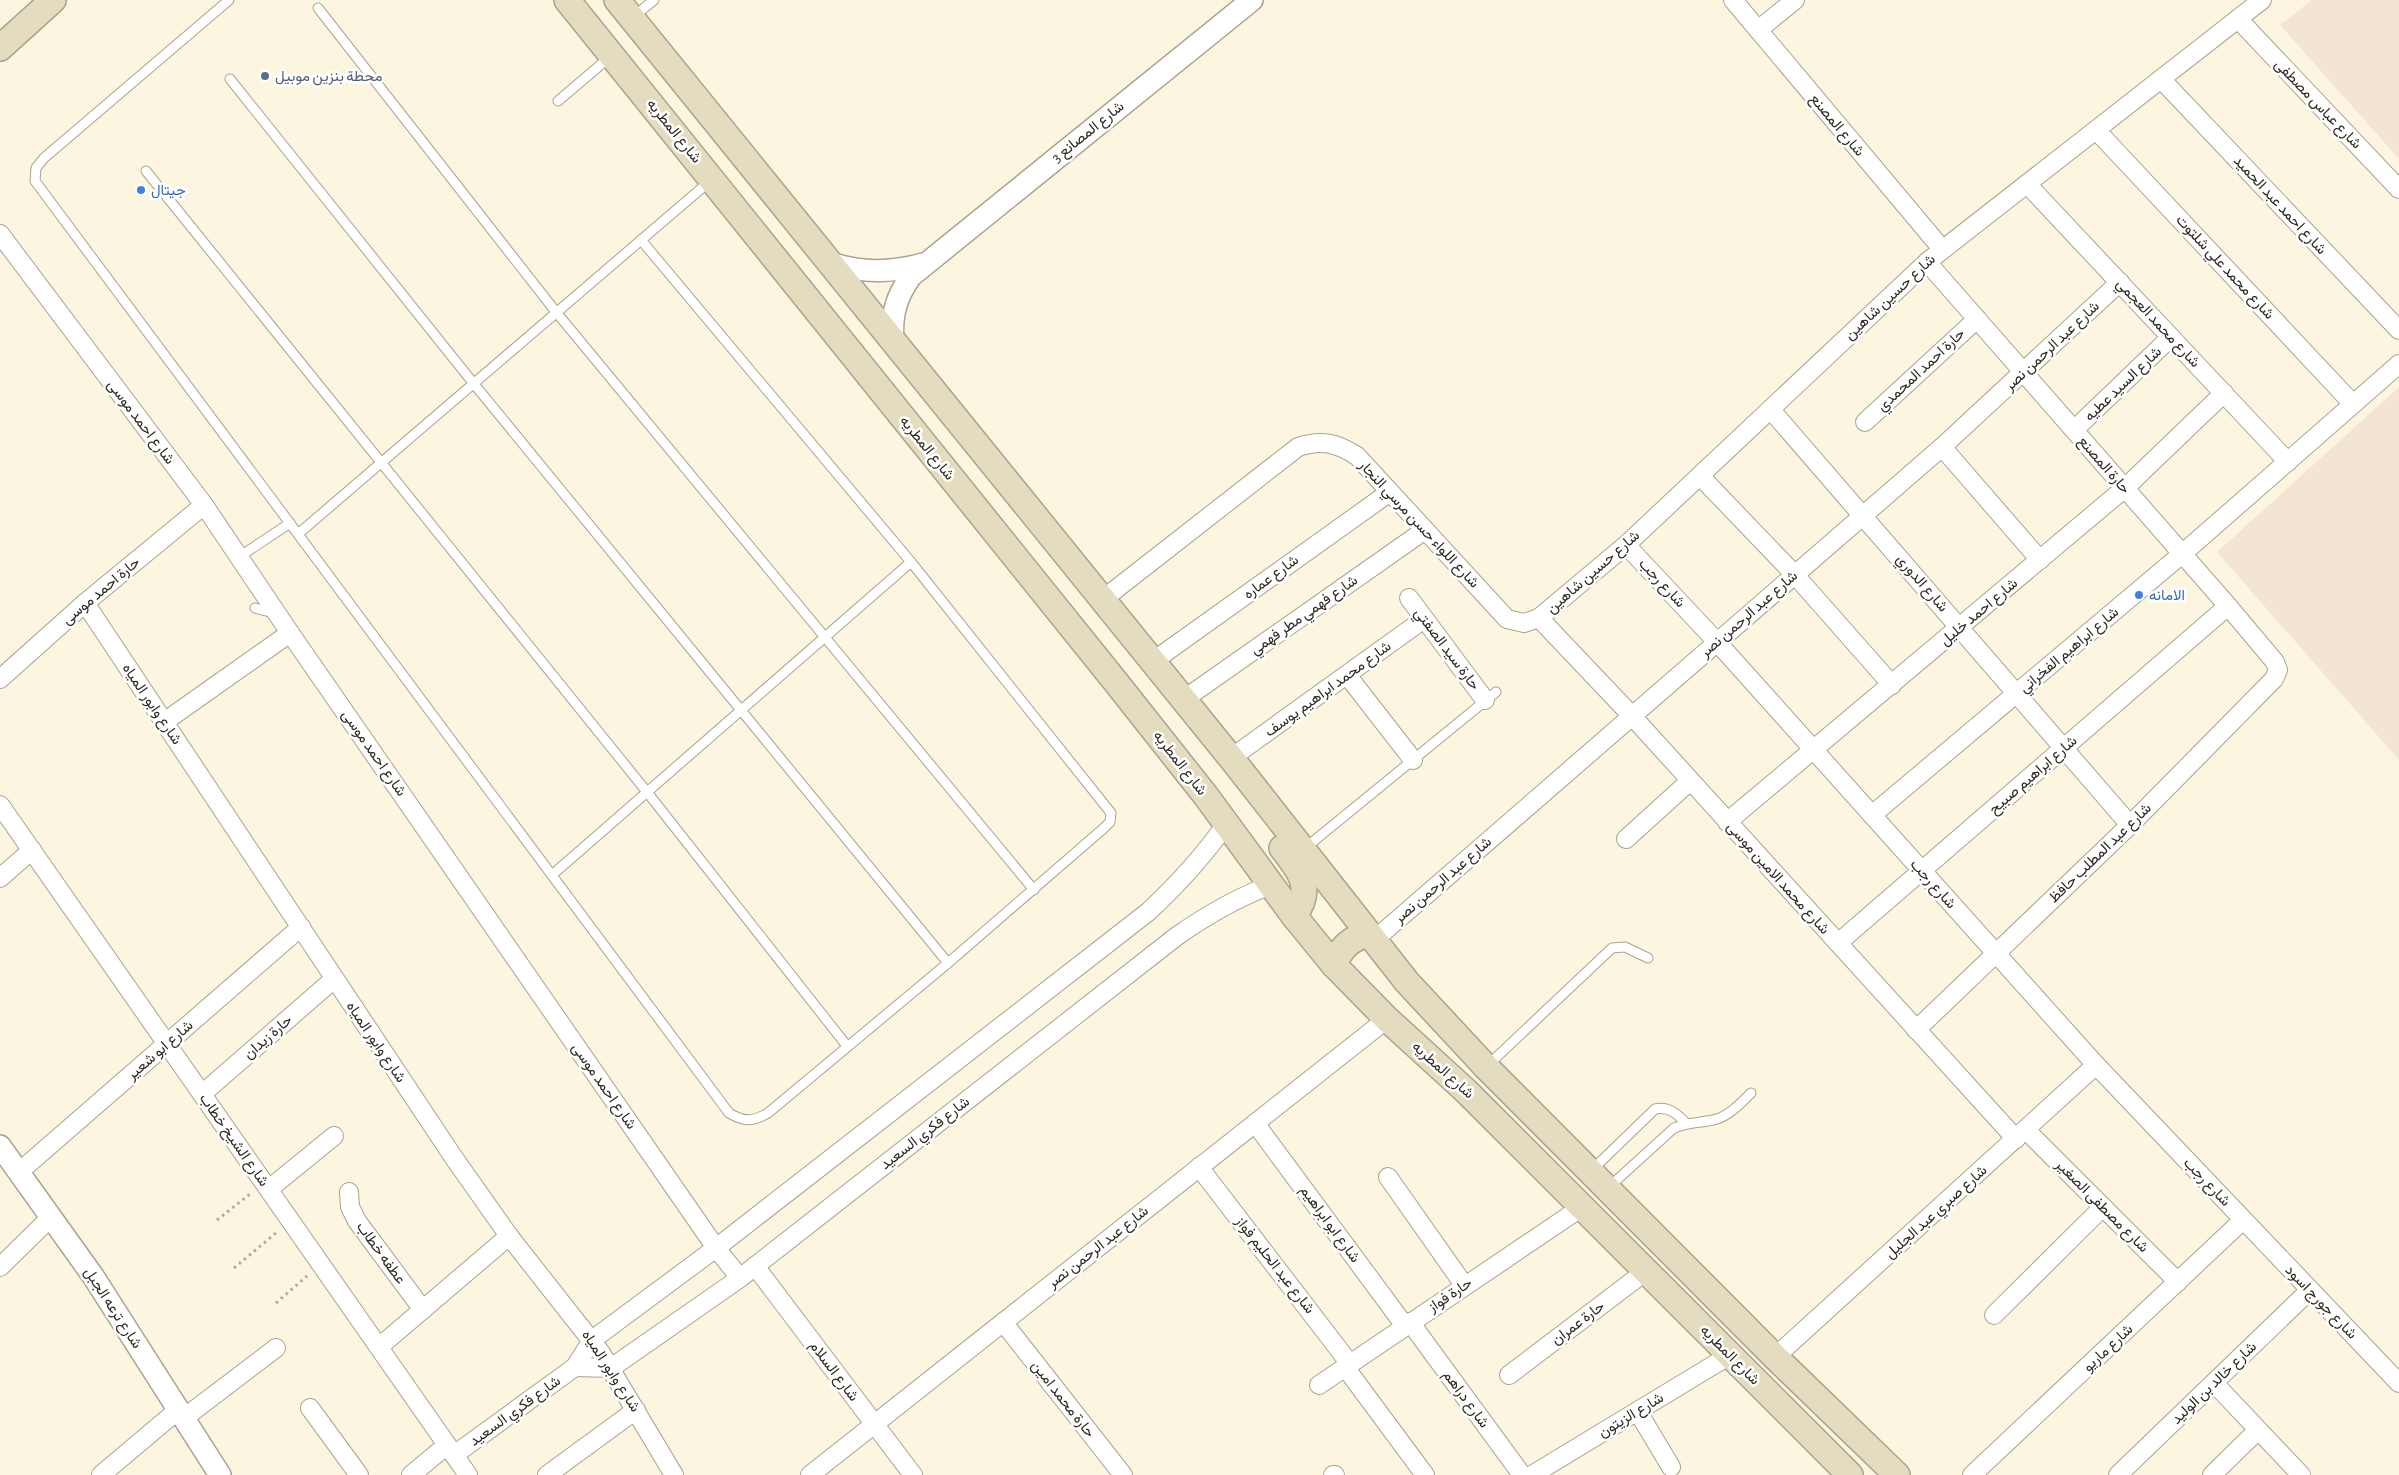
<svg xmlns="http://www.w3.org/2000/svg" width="2399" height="1475" font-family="'Alegreya Sans',Vazirmatn,sans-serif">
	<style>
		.industrial { fill: #f4e5d2 }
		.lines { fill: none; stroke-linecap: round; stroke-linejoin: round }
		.service-casing { stroke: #aaa38f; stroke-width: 11 }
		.minor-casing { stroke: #aaa38f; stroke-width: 20 }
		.tertiary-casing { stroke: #aaa38f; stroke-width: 24 }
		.secondary-casing { stroke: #aaa38f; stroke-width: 28 }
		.path { stroke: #afaa99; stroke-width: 3; stroke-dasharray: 2.5 4; stroke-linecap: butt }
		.service { stroke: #fff; stroke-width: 9 }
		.minor { stroke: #fff; stroke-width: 18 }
		.tertiary { stroke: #fff; stroke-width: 21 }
		.secondary { stroke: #e4dcbf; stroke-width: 25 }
		.service-dot { fill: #5c6f8a; stroke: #fff; stroke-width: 2 }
		.shop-dot { fill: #3f7fe0; stroke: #fff; stroke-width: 2 }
		.labels { text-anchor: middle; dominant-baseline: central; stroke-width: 5; stroke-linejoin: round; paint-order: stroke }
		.service-label { font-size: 15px; fill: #4e5e75; stroke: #fff; text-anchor: start }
		.street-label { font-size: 15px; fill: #2d2b22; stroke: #fff }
		.shop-label { font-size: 15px; fill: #366cbe; stroke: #fff; text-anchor: start }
	</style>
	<rect width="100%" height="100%" fill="#fcf5df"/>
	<g class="industrial">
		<path d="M2312 0H2399V159L2280 25Z"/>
		<path d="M2399 387V760L2217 552Z"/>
	</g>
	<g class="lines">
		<g class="service-casing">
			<g id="service">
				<path d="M229 0 44 158 36 168 35 181 729 1113C744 1122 753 1122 768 1113L948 963 1104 828 1110 822 1111 813 911 562 641 240"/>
				<path d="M318 8 556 312 1034 890"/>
				<path d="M632 18 654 0"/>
				<path d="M230 79 474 384 948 963"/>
				<path d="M558 101 611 56"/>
				<path d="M146 171 647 792 847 1046"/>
				<path d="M298 534 710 181"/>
				<path d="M239 557 290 523"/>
				<path d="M255 608 274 613"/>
				<path d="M1304 849 1496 692"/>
				<path d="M552 875 911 562"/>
				<path d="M1486 1067 1612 948 1625 947 1648 958"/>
				<path d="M1592 1170 1655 1109C1669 1106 1677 1114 1686 1123"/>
				<path d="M1609 1187 1674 1128C1688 1122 1699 1123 1713 1120 1728 1117 1740 1104 1751 1093"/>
			</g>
		</g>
		<g class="minor-casing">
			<g id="minor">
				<path d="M1733 0 1942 249"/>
				<path d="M2238 19 2399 189"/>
				<path d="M1758 30 1795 0"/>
				<path d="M2161 79 2399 330"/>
				<path d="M2096 130 2353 404"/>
				<path d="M2027 184 2288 462"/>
				<path d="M0 234 204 505 290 633 716 1248 740 1278"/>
				<path d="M1771 410 2130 825"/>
				<path d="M1865 422 1977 319"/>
				<path d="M2074 430 2171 337"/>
				<path d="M1942 447 2040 560"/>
				<path d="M1700 476 1795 575 1892 685"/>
				<path d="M1626 545 1717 642 2096 1065 2399 1383"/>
				<path d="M1409 598 1485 700"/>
				<path d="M1102 600 1298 447C1321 439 1337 443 1357 456L1507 619 1524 623 1539 618 1626 545 1927 262 2262 0"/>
				<path d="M85 603 454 1158 509 1236 601 1353 674 1475"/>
				<path d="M1539 618 1632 716 2016 1139"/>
				<path d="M1152 662 1390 492"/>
				<path d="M1347 675 1413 760"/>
				<path d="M0 679 85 603 204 505"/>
				<path d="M1183 700 1425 530"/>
				<path d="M164 722 290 633"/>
				<path d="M1231 758 1424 619"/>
				<path d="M0 805 468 1475"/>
				<path d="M1872 815 2182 554 2399 364"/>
				<path d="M1727 822 2125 488 2224 393"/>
				<path d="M1626 839 1690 781"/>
				<path d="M0 878 32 850"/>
				<path d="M1373 941 1942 447 2120 282"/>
				<path d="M1838 943 2228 606"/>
				<path d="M1916 1030 2130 825 2274 679 2278 670 2275 662 2228 606 1927 262"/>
				<path d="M202 1094 334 979"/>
				<path d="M1255 1123 1405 1326"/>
				<path d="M2026 1130 2178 1282"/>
				<path d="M1199 1167 1350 1364"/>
				<path d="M19 1172 301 927"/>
				<path d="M1388 1177 1464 1285"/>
				<path d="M269 1189 334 1136"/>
				<path d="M349 1192 350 1207 357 1221 423 1310"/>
				<path d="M755 1266 913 1475"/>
				<path d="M0 1267 51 1217"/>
				<path d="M1994 1315 2103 1207"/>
				<path d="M1003 1322 1123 1475"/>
				<path d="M1410 1322 1522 1475"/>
				<path d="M379 1347 509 1236"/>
				<path d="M1775 1357 2096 1065"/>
				<path d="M575 1367 611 1368 740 1278 1177 936C1207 915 1236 898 1271 885"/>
				<path d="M1345 1367 1425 1475"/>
				<path d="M1509 1375 1646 1271"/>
				<path d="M2214 1383 2301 1475"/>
				<path d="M1319 1385 1582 1207"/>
				<path d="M310 1408 359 1475"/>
				<path d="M1638 1412 1671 1467"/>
				<path d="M184 1418 276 1348"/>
				<path d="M454 1455 575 1367 592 1340 716 1248 1148 912C1177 885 1203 857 1226 824"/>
				<path d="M101 1475 178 1410"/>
				<path d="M411 1475 447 1445"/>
				<path d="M547 1475 636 1410"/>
				<path d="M810 1475 1387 1019"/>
				<path d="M1333 1475H1335"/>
				<path d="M1532 1475 1730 1355"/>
				<path d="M1972 1475 2243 1220"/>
				<path d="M2118 1475 2310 1290"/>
				<path d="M2212 1475 2258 1430"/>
			</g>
		</g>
		<g class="tertiary-casing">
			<g id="tertiary">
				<path d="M830 263C862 273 890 273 923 264"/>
				<path d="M893 341C891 315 896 297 911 276L1252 0"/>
				<path d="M0 1146 93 1276 220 1475"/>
			</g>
		</g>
		<g class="secondary-casing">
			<g id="secondary">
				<path d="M567 0 1115 681 1206 796 1294 916 1334 965 1387 1019 1466 1091 1850 1475"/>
				<path d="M617 0 1231 758 1407 982 1486 1067 1775 1357 1897 1475"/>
				<path d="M0 48 53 0"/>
				<path d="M1282 848C1301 872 1314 888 1294 916"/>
				<path d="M1334 965C1340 948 1351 938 1368 934"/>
			</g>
		</g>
		<g class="path">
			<path d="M217 1220 250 1194"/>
			<path d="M234 1268 276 1233"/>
			<path d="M276 1303 307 1276"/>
		</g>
		<use href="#service" class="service"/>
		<use href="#minor" class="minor"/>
		<use href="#tertiary" class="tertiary"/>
		<use href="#secondary" class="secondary"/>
	</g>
	<circle class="service-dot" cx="265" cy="76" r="5"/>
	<g class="shop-dot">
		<circle cx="141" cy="190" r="5"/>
		<circle cx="2139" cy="595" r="5"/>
	</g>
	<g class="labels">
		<g class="service-label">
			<text x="275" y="76">محطة بنزين موبيل</text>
		</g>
		<g class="street-label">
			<text transform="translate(2318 104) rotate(46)">شارع عباس مصطفى</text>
			<text transform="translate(1837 125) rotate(50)">شارع المصنع</text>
			<text transform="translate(674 131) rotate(51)">شارع المطريه</text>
			<text transform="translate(1088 132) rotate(-39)">شارع المصانع 3</text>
			<text transform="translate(2280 205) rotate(47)">شارع احمد عبد الحميد</text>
			<text transform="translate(2225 267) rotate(47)">شارع محمد علي شلتوت</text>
			<text transform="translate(1890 297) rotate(-43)">شارع حسين شاهين</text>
			<text transform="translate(2158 323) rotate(47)">شارع محمد العجمي</text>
			<text transform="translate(2052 346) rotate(-43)">شارع عبد الرحمن نصر</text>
			<text transform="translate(1921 370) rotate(-43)">حارة احمد المحمدي</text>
			<text transform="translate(2123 384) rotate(-44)">شارع السيد عطيه</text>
			<text transform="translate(141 422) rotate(53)">شارع احمد موسى</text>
			<text transform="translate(927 448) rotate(51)">شارع المطريه</text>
			<text transform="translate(2104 465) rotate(49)">حارة المصنع</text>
			<text transform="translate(1419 524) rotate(47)">شارع اللواء حسن مرسي النجار</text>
			<text transform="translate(1593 572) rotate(-41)">شارع حسين شاهين</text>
			<text transform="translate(1271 577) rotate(-36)">شارع عماره</text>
			<text transform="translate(1662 583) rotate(47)">شارع رجب</text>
			<text transform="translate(1922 583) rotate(49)">شارع الدوري</text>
			<text transform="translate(101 591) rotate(-40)">حارة احمد موسى</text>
			<text transform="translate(1979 612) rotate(-40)">شارع احمد خليل</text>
			<text transform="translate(1749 614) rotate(-41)">شارع عبد الرحمن نصر</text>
			<text transform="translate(1304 615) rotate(-35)">شارع فهمي مطر فهمي</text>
			<text transform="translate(1447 649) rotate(53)">حارة سيد الصفتي</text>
			<text transform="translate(2069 650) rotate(-40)">شارع ابراهيم الفخراني</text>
			<text transform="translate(1328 689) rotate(-36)">شارع محمد ابراهيم يوسف</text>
			<text transform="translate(152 704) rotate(56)">شارع وابور المياه</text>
			<text transform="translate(374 753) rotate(55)">شارع احمد موسى</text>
			<text transform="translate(1180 763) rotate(52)">شارع المطريه</text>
			<text transform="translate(2033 775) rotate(-41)">شارع ابراهيم صبيح</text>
			<text transform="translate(2100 853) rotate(-44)">شارع عبد المطلب حافظ</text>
			<text transform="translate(1778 878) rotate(48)">شارع محمد الامين موسى</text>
			<text transform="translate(1443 880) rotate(-41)">شارع عبد الرحمن نصر</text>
			<text transform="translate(1933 884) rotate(48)">شارع رجب</text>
			<text transform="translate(268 1037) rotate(-41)">حارة زيدان</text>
			<text transform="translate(376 1042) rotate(56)">شارع وابور المياه</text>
			<text transform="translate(160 1050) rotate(-41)">شارع ابو شعير</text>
			<text transform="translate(1443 1070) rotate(42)">شارع المطريه</text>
			<text transform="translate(604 1086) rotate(55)">شارع احمد موسى</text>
			<text transform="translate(925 1133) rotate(-38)">شارع فكري السعيد</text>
			<text transform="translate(234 1140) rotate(55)">شارع الشيخ خطاب</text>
			<text transform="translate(2207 1182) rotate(46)">شارع رجب</text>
			<text transform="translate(2102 1206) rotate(45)">شارع مصطفى الصغير</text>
			<text transform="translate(1936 1212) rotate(-42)">شارع صبري عبد الجليل</text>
			<text transform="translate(1330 1224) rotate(54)">شارع ابو ابراهيم</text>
			<text transform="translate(1098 1247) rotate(-38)">شارع عبد الرحمن نصر</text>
			<text transform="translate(381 1253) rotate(54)">عطفه خطاب</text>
			<text transform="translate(1275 1265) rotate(52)">شارع عبد الحليم فواز</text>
			<text transform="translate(1450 1295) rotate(-34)">حارة فواز</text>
			<text transform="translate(2321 1302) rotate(46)">شارع جورج اسود</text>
			<text transform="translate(113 1308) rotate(57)">شارع ترعه الجبل</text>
			<text transform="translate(1578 1323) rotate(-37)">حارة عمران</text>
			<text transform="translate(2108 1348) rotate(-43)">شارع ماريو</text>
			<text transform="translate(1730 1355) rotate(45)">شارع المطريه</text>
			<text transform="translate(611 1371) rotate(57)">شارع وابور المياه</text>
			<text transform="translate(834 1371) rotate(53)">شارع السلام</text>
			<text transform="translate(2214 1383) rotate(-44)">شارع خالد بن الوليد</text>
			<text transform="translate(1063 1399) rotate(52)">حارة محمد امين</text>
			<text transform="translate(1466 1399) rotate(54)">شارع دراهم</text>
			<text transform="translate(515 1411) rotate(-36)">شارع فكري السعيد</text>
			<text transform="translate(1631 1415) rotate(-31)">شارع الزيتون</text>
		</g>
		<g class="shop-label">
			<text x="151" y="190">جيتال</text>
			<text x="2149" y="595">الامانه</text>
		</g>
	</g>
</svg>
